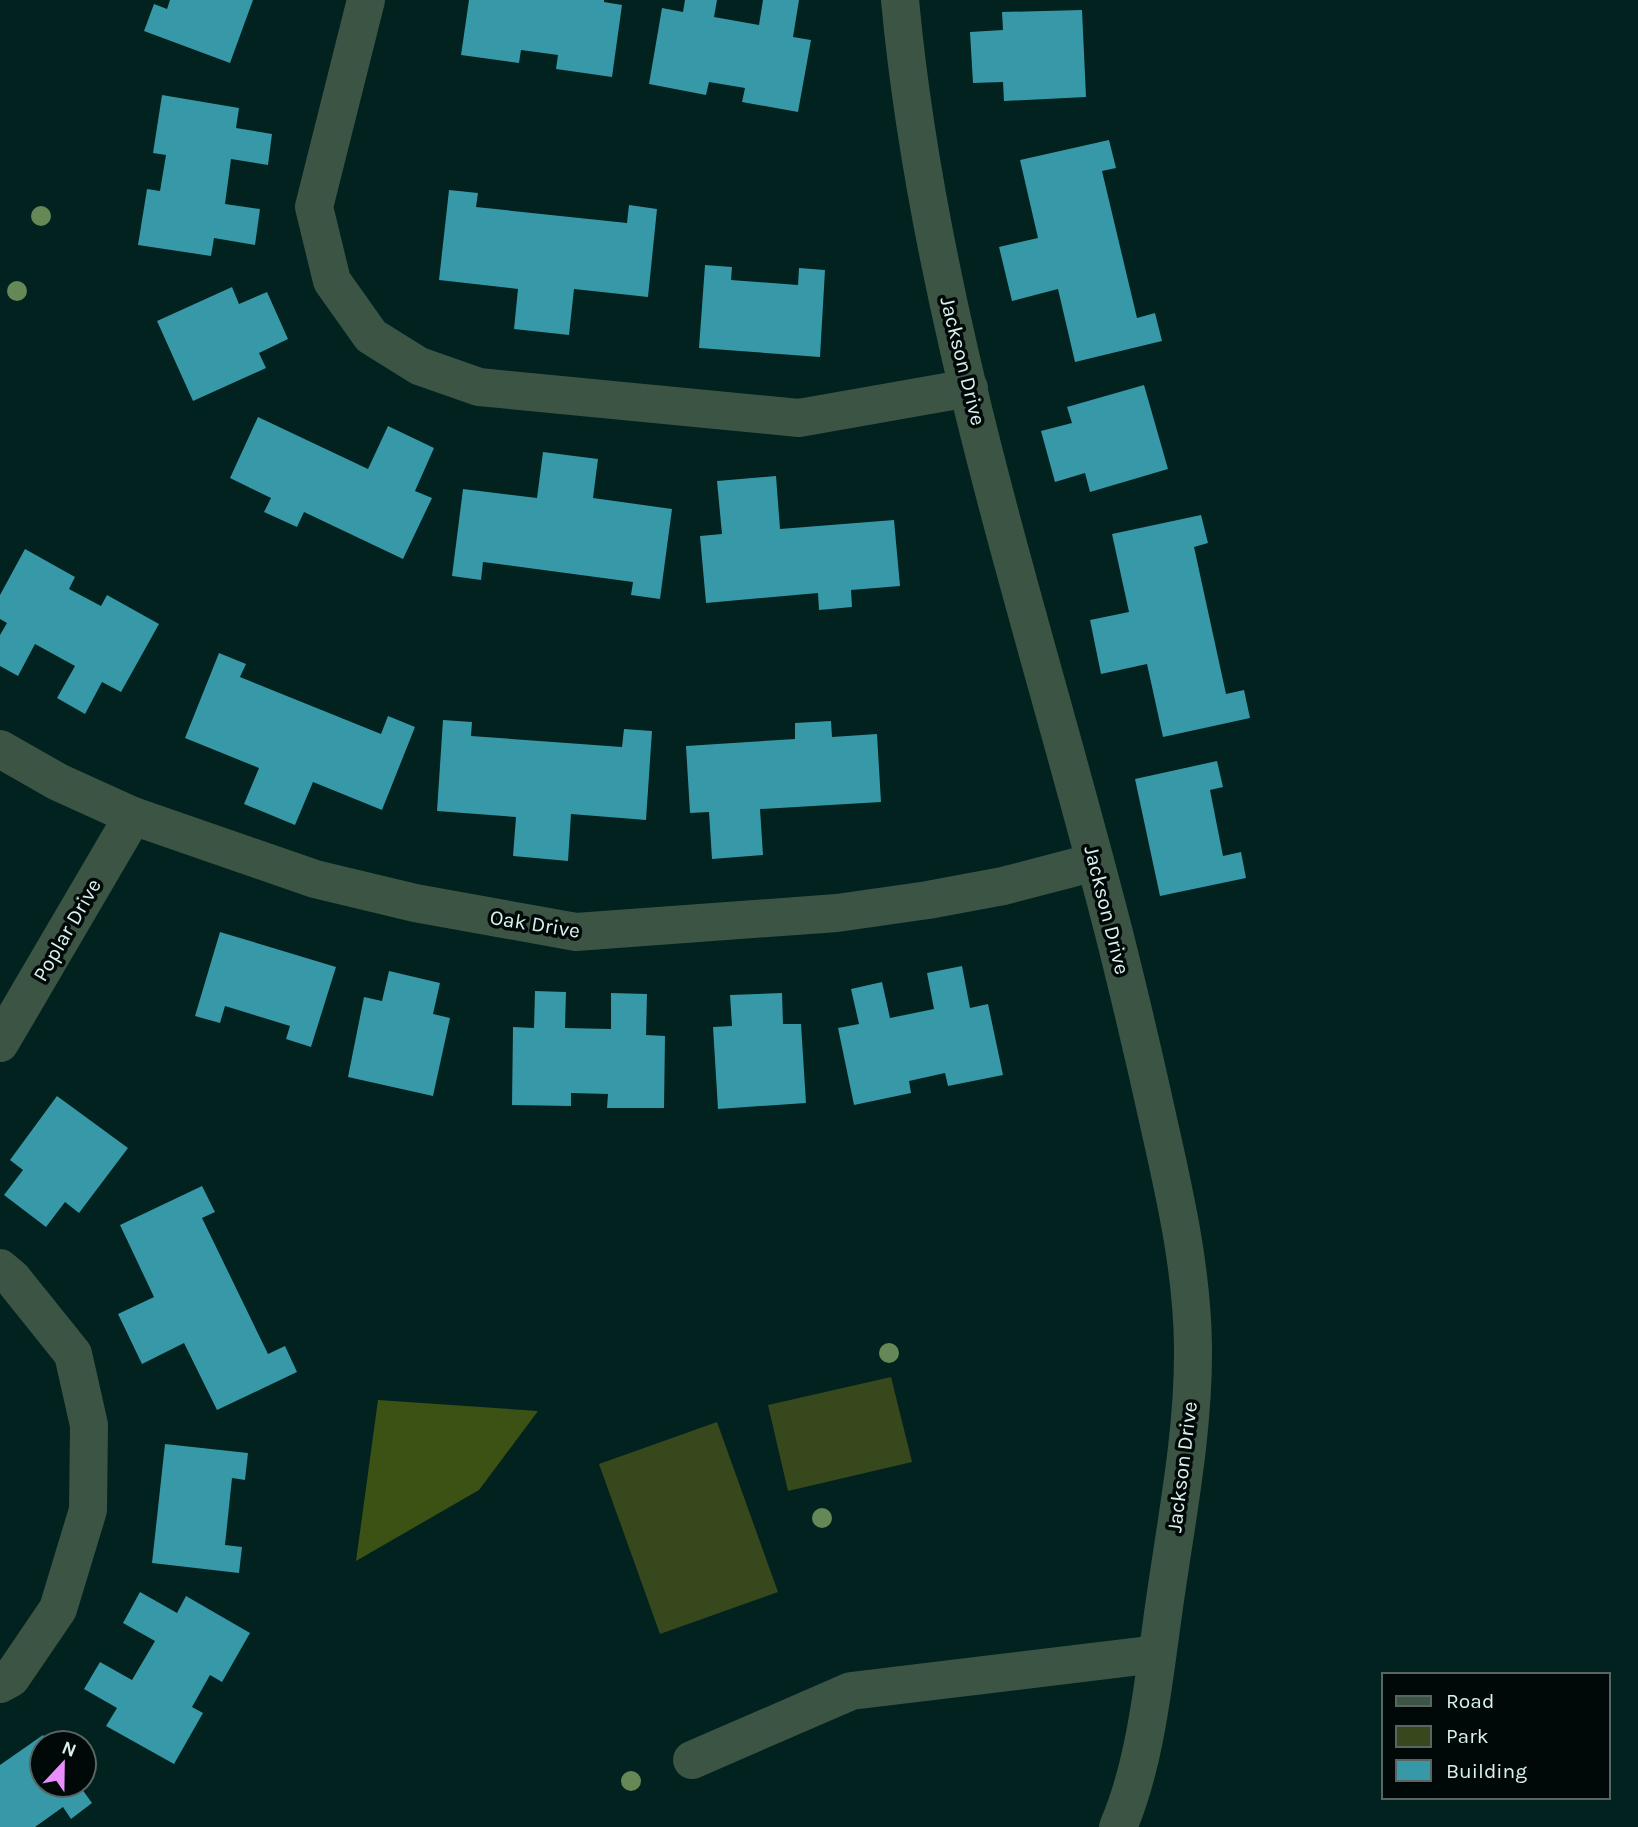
<svg xmlns="http://www.w3.org/2000/svg" width="1638" height="1827" font-family="Karla,sans-serif">
	<style>
		.green { fill: #37481c }
		.forest { fill: #3b5214 }
		.building { fill: #3798a7 }
		.lines { fill: none; stroke-linecap: round; stroke-linejoin: round }
		.minor { stroke: #3b5444; stroke-width: 38 }
		.tree { fill: #658856 }
		.labels { text-anchor: middle; dominant-baseline: central; stroke-width: 7; stroke-linejoin: round; paint-order: stroke }
		.street-label { font-size: 21px; fill: #daf0ec; stroke: #000907 }
	</style>
	<rect width="100%" height="100%" fill="#01221e"/>
	<g class="green">
		<path d="M891 1377 912 1462 788 1491 768 1405Z"/>
		<path d="M717 1422 778 1592 660 1634 599 1464Z"/>
	</g>
	<path class="forest" d="M378 1400 538 1411 479 1490 356 1561Z"/>
	<g class="building">
		<path d="M170 0H253L230 63 144 31 154 4 167 9Z"/>
		<path d="M469 0H604V2L622 5 612 77 556 69 558 55 521 50 519 63 461 55Z"/>
		<path d="M685 0H717L714 17 759 25 763 0H799L793 37 811 40 798 112 742 102 745 88 709 82 706 95 649 84 662 8 683 12Z"/>
		<path d="M1082 10 1086 97 1004 101 1003 82 973 83 970 32 1003 30 1002 12Z"/>
		<path d="M162 95 239 108 236 128 272 134 268 165 231 159 225 204 260 209 255 245 214 238 211 256 138 245 147 189 160 191 166 155 153 153Z"/>
		<path d="M1109 140 1116 168 1102 171 1137 318 1155 313 1162 341 1075 362 1058 289 1012 301 999 247 1038 238 1020 160Z"/>
		<path d="M449 190 478 193 476 207 627 223 629 205 657 209 648 297 574 289 569 335 514 329 518 289 439 280Z"/>
		<path d="M705 265 732 267 731 280 798 285 799 268 825 270 820 357 699 348Z"/>
		<path d="M232 287 239 304 267 292 288 339 259 353 266 368 193 401 157 321Z"/>
		<path d="M1144 385 1168 469 1090 492 1085 473 1055 482 1041 431 1072 423 1067 407Z"/>
		<path d="M258 417 368 469 388 426 434 448 415 491 432 498 403 559 304 512 297 527 264 512 271 498 230 478Z"/>
		<path d="M543 452 598 459 593 498 672 509 660 599 631 595 633 582 483 562 481 580 452 576 463 489 537 498Z"/>
		<path d="M776 476 780 529 894 520 900 586 851 590 852 607 819 610 818 593 706 603 700 536 722 534 717 481Z"/>
		<path d="M1201 515 1208 543 1194 547 1226 694 1244 690 1250 718 1163 737 1147 664 1101 674 1090 620 1129 612 1112 534Z"/>
		<path d="M25 549 75 577 69 589 101 606 107 595 159 624 121 692 102 682 85 714 57 698 75 666 35 644 18 676 0 666V635L7 623 0 619V595Z"/>
		<path d="M219 653 246 664 240 677 381 734 388 716 415 727 382 810 313 782 295 825 244 804 259 768 185 738Z"/>
		<path d="M443 720 472 722 471 736 622 747 624 729 652 731 646 820 571 814 568 861 513 856 516 817 437 811Z"/>
		<path d="M831 721 832 737 877 734 881 802 760 809 763 855 712 859 709 812 690 813 686 746 795 739V723Z"/>
		<path d="M1217 761 1223 787 1210 790 1223 856 1241 852 1246 878 1160 896 1135 779Z"/>
		<path d="M220 932 336 967 311 1047 286 1039 290 1026 225 1006 220 1023 195 1016Z"/>
		<path d="M962 966 970 1008 988 1004 1003 1075 948 1086 945 1073 909 1081 911 1093 854 1105 838 1028 859 1024 851 989 882 982 890 1018 934 1009 927 973Z"/>
		<path d="M389 971 440 983 433 1014 450 1018 433 1096 348 1077 364 997 382 1001Z"/>
		<path d="M535 991 566 992 565 1028 611 1029V993L647 994 646 1035 665 1036 664 1108H607L608 1094 571 1093V1106L512 1105 513 1027 534 1028Z"/>
		<path d="M782 993 783 1024H801L806 1103 718 1109 713 1027 732 1026 730 995Z"/>
		<path d="M57 1096 128 1148 79 1213 65 1202 46 1227 4 1195 23 1170 10 1160Z"/>
		<path d="M202 1186 215 1212 202 1218 268 1354 285 1346 297 1372 217 1410 184 1343 142 1364 118 1314 154 1297 120 1225Z"/>
		<path d="M165 1444 248 1453 245 1480 232 1478 225 1545 242 1547 239 1573 152 1563Z"/>
		<path d="M140 1592 177 1613 186 1596 250 1633 222 1682 210 1675 192 1707 203 1713 174 1764 106 1726 117 1708 84 1689 100 1662 132 1680 155 1641 123 1623Z"/>
		<path d="M43 1735 49 1743H42V1785H79L92 1803 71 1819 63 1807 35 1827H0V1765Z"/>
	</g>
	<g class="lines">
		<g class="minor">
			<path d="M366 0 314 207 332 281 371 336 419 366 479 387 799 418 969 388"/>
			<path d="M900 0C930 322 1037 630 1116 941 1132 1005 1147 1069 1161 1133 1177 1204 1192 1273 1193 1346 1194 1433 1176 1521 1164 1607 1154 1677 1146 1763 1118 1827"/>
			<path d="M0 749 58 782 133 816 315 879 415 903 576 932 837 913 928 900 1003 886 1095 862"/>
			<path d="M0 1043 133 816"/>
			<path d="M0 1268 12 1278 73 1354 89 1425 88 1510 58 1609 11 1678 0 1684"/>
			<path d="M692 1760 851 1691 1157 1654"/>
		</g>
	</g>
	<g class="tree">
		<circle cx="41" cy="216" r="10"/>
		<circle cx="17" cy="291" r="10"/>
		<circle cx="889" cy="1353" r="10"/>
		<circle cx="822" cy="1518" r="10"/>
		<circle cx="631" cy="1781" r="10"/>
	</g>
	<g class="labels">
		<g class="street-label">
			<text transform="translate(963 361) rotate(76)">Jackson Drive</text>
			<text transform="translate(1107 910) rotate(76)">Jackson Drive</text>
			<text transform="translate(535 924) rotate(9)">Oak Drive</text>
			<text transform="translate(67 930) rotate(-60)">Poplar Drive</text>
			<text transform="translate(1182 1467) rotate(-83)">Jackson Drive</text>
		</g>
	</g>
	<rect x="1382" y="1673" width="228" height="126" fill="#000907" stroke="#576563" stroke-width="2"/>
	<rect x="1396" y="1696" width="35" height="10" fill="#3b5444" stroke="#576563" stroke-width="2"/>
	<text x="1446" y="1708" font-size="21" fill="#daf0ec">Road</text>
	<rect x="1396" y="1726" width="35" height="21" fill="#37481c" stroke="#576563" stroke-width="2"/>
	<text x="1446" y="1743" font-size="21" fill="#daf0ec">Park</text>
	<rect x="1396" y="1760" width="35" height="21" fill="#3798a7" stroke="#576563" stroke-width="2"/>
	<text x="1446" y="1778" font-size="21" fill="#daf0ec">Building</text>
	<g transform="translate(63 1764) rotate(22)"><circle r="33" fill="#000907" stroke="#576563" stroke-width="2"/>
	<path d="M0-5L12 26L0 18L-12 26Z" fill="#ea8dfd"/>
	<text y="-10" font-size="19" font-weight="bold" text-anchor="middle" fill="#daf0ec">N</text>
	</g>
</svg>
